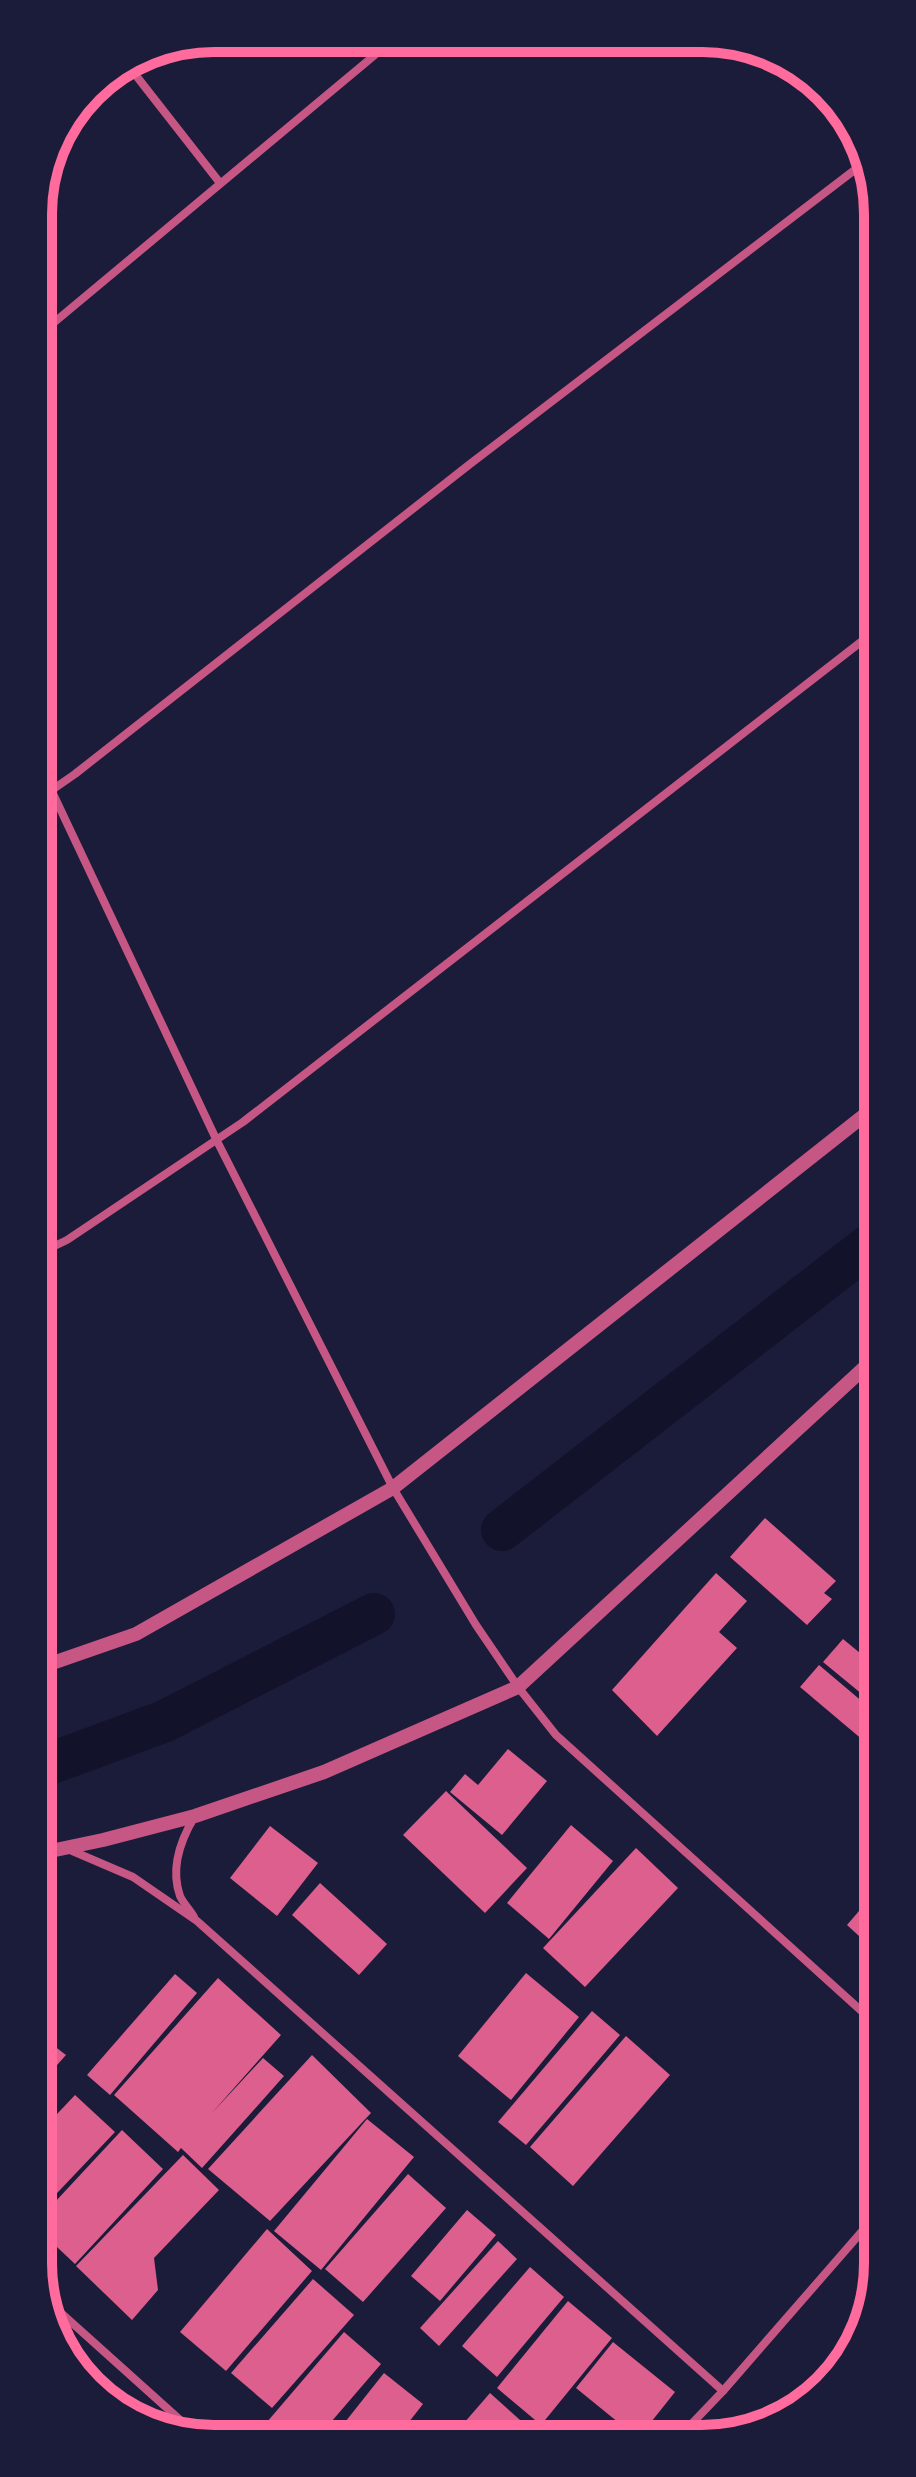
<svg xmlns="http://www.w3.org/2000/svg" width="916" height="2477" font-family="'Noto Sans',sans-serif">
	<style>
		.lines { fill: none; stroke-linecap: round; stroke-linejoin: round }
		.canal { stroke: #12122b; stroke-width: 42 }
		.building { fill: #dd5f8e }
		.minor { stroke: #c65784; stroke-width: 8 }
		.tertiary { stroke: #c65784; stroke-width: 14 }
		.rim { fill: none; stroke: #ff6b9d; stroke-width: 10 }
	</style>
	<rect width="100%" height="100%" fill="#1b1b3a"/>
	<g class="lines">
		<g class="canal">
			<path d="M502 1530 876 1240"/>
			<path d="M41 1767 165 1721 374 1614"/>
		</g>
	</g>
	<g class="building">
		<path d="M876 1422V1448L864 1434Z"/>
		<path d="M765 1518 836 1581 824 1593 832 1599 807 1625 730 1557Z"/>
		<path d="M716 1573 747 1601 719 1632 737 1648 657 1736 612 1690Z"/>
		<path d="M843 1639 877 1667V1700L874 1704 823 1662Z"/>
		<path d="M819 1665 877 1714V1752L800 1687Z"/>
		<path d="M508 1749 547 1781 502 1835 450 1792 465 1774 478 1785Z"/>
		<path d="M446 1791 527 1868 485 1913 403 1835Z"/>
		<path d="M571 1825 613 1861 549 1939 507 1903Z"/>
		<path d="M270 1826 318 1863 277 1916 230 1878Z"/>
		<path d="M636 1848 678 1888 585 1987 543 1948Z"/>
		<path d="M320 1883 387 1944 359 1975 292 1915Z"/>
		<path d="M877 1890V1940L871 1947 847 1925Z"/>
		<path d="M526 1973 579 2017 511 2100 458 2056Z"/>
		<path d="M175 1974 197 1993 110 2095 87 2075Z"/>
		<path d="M218 1978 281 2035 211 2114 263 2058 284 2076 202 2168 181 2148 178 2152 114 2095Z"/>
		<path d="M592 2011 620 2035 526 2145 498 2122Z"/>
		<path d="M41 2036 66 2055 41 2083Z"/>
		<path d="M626 2036 670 2075 573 2186 530 2147Z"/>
		<path d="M312 2055 371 2113 270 2221 208 2169Z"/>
		<path d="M75 2095 115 2132 41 2210V2131Z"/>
		<path d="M367 2119 414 2157 321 2270 274 2231Z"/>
		<path d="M122 2130 163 2169 75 2264 41 2232V2217Z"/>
		<path d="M183 2155 219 2190 154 2258 158 2290 132 2320 76 2266Z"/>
		<path d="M408 2174 446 2208 363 2302 325 2269Z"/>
		<path d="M467 2210 496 2235 440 2301 411 2276Z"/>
		<path d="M267 2229 312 2271 226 2371 180 2332Z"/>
		<path d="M498 2241 517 2259 439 2346 420 2328Z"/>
		<path d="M530 2267 564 2297 497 2377 462 2346Z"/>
		<path d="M313 2279 354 2315 272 2408 231 2373Z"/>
		<path d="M568 2301 612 2338 541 2425 497 2388Z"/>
		<path d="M344 2332 381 2364 319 2436H282L267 2422Z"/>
		<path d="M613 2342 675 2392 640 2436H635L576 2388Z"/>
		<path d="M384 2373 423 2404 398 2436H334Z"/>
		<path d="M490 2393 538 2436H462L457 2431Z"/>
		<path d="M432 2422 448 2436H421Z"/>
	</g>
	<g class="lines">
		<g class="minor">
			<path d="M127 64 220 183"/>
			<path d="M39 335 394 39"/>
			<path d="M39 764 217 1141 393 1488 476 1625 518 1687 556 1735 877 2025"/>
			<path d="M39 799 75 774 470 464 865 162"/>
			<path d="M40 1253 67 1240 243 1122 875 631"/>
			<path d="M70 1850 133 1877 197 1921 723 2391"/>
			<path d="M194 1917C190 1910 183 1903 180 1896 170 1868 181 1839 195 1816"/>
			<path d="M41 2295 198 2436"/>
			<path d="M680 2436 723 2391 878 2213"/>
		</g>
		<g class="tertiary">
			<path d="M41 1667 136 1634 393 1488 876 1106"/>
			<path d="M41 1853 103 1840 195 1816 324 1772 518 1687 876 1357"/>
		</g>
	</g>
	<path d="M0 0H916V2477H0ZM214 52H702A162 162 0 0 1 864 214V2263A162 162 0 0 1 702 2425H214A162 162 0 0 1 52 2263V214A162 162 0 0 1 214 52Z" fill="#1b1b3a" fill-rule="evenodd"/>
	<path class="rim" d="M214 52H702A162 162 0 0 1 864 214V2263A162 162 0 0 1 702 2425H214A162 162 0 0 1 52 2263V214A162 162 0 0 1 214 52Z"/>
</svg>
